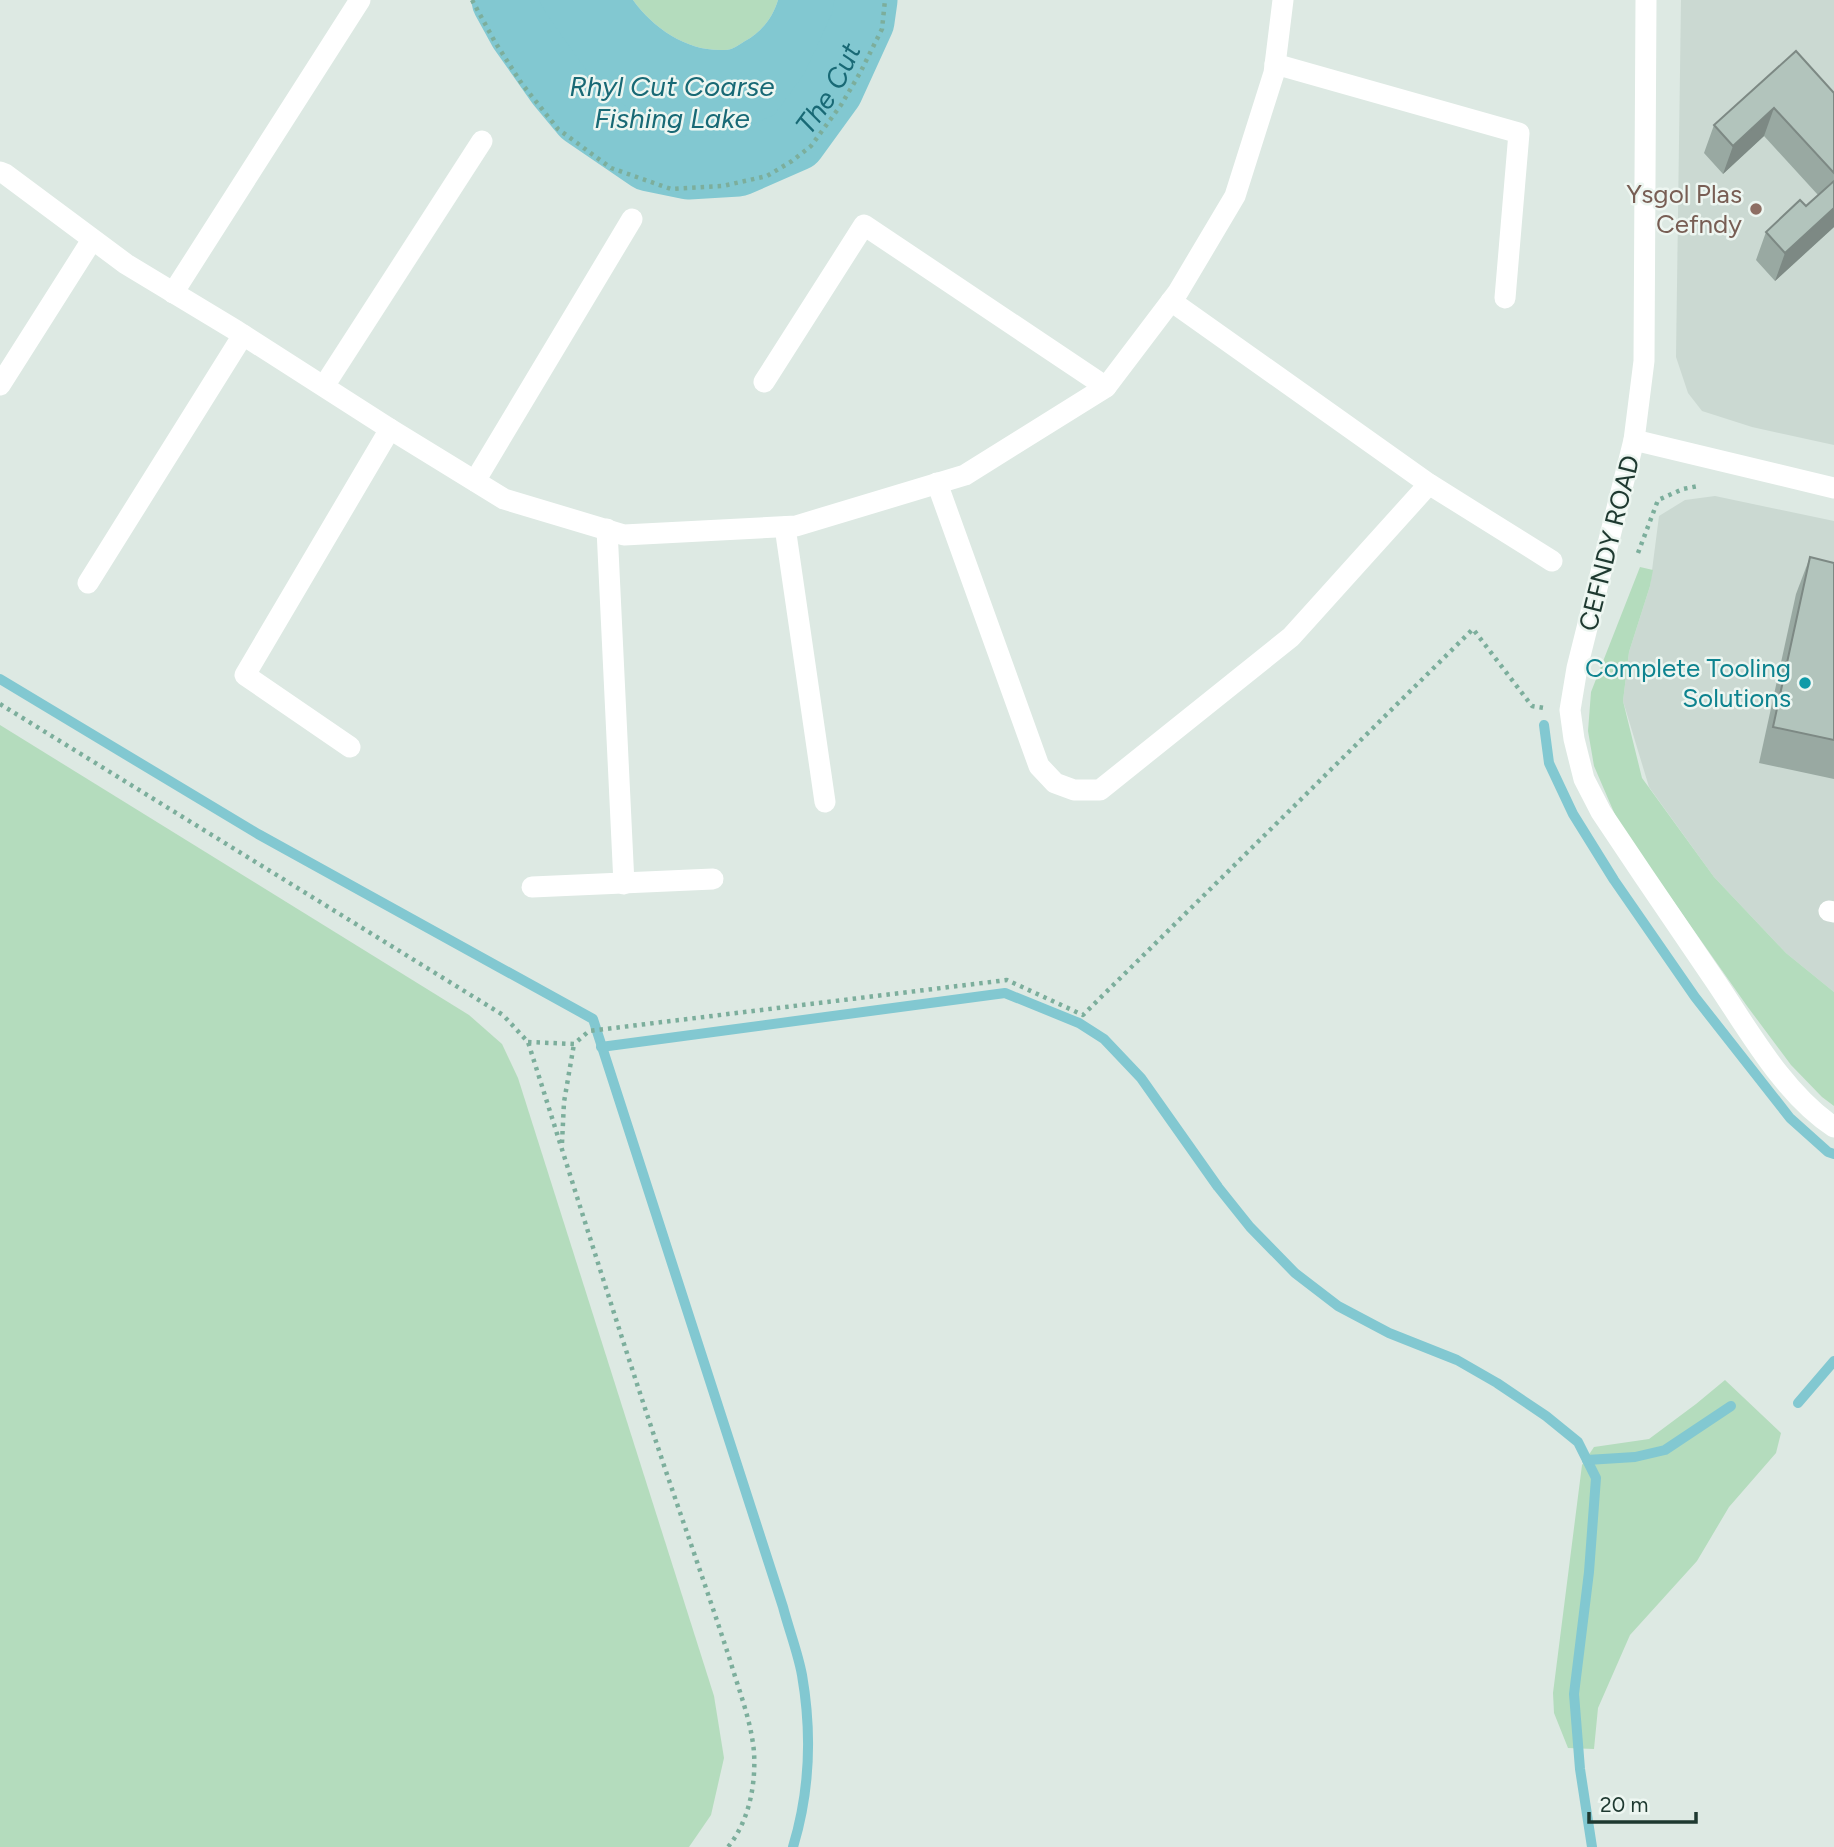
<svg xmlns="http://www.w3.org/2000/svg" width="1834" height="1847" font-family="Figtree,sans-serif">
	<style>
		.built { fill: #cbd9d2 }
		.green { fill: #b4dcbd }
		.water { fill: #82c8d1 }
		.lines { fill: none; stroke-linecap: round; stroke-linejoin: round }
		.stream { stroke: #82c8d1; stroke-width: 10 }
		.river { stroke: #82c8d1; stroke-width: 63 }
		.path { stroke: #7cae9c; stroke-width: 4.5; stroke-dasharray: 3.5 5; stroke-linecap: butt }
		.service { stroke: #fff; stroke-width: 21 }
		.minor { stroke: #fff; stroke-width: 21 }
		.wall { fill: #99a9a2 }
		.shaded-wall { fill: #7d8984 }
		.building { fill: #b2c4bc; stroke: #7d8984; stroke-width: 2 }
		.education-dot { fill: #8d6e63; stroke: #edf6f1; stroke-width: 2.5 }
		.culture-dot { fill: #0f9aa8; stroke: #edf6f1; stroke-width: 2.5 }
		.labels { text-anchor: middle; dominant-baseline: central; stroke-width: 5; stroke-linejoin: round; paint-order: stroke }
		.education-label { font-size: 26px; fill: #785e54; stroke: #edf6f1; text-anchor: end }
		.street-label { font-size: 26px; fill: #1e3930; stroke: #edf6f1 }
		.culture-label { font-size: 26px; fill: #0d838f; stroke: #edf6f1; text-anchor: end }
		.water-label { font-size: 28px; font-style: italic; fill: #186975; stroke: #edf6f1 }
	</style>
	<rect width="100%" height="100%" fill="#dde9e3"/>
	<g class="built">
		<path d="M1681 0H1834V445L1752 427 1702 411 1688 393 1676 357Z"/>
		<path d="M1715 496 1834 521V992L1786 953 1714 877 1649 787 1623 701 1629 652 1650 586 1659 516 1685 500Z"/>
	</g>
	<g class="green">
		<path d="M633 0H778C773 17 761 33 745 41 739 45 732 50 725 50 688 52 654 29 633 0Z"/>
		<path d="M1640 567 1653 570 1650 586 1629 652 1623 701 1642 778 1714 877 1786 953 1834 992V1106L1822 1097 1791 1065 1747 1006 1619 824 1594 766 1588 731 1591 692Z"/>
		<path d="M0 725 469 1015 502 1044 518 1078 714 1696 724 1758 711 1815 689 1847H0Z"/>
		<path d="M1725 1380 1781 1433 1776 1453 1729 1507 1697 1561 1630 1635 1598 1708 1594 1749 1568 1748 1554 1713 1553 1693 1582 1465 1594 1447 1649 1439 1696 1404Z"/>
	</g>
	<path class="water" d="M503 0H633C654 29 688 52 725 50 732 50 739 45 745 41 761 33 773 17 778 0H866L863 21 832 89 795 140 738 165 688 168 649 160 583 115 558 85 520 31Z"/>
	<g class="lines">
		<g class="stream">
			<path d="M0 679 258 834 593 1019 783 1607C789 1630 798 1653 802 1675 812 1733 810 1791 793 1847"/>
			<path d="M1544 725 1549 763 1573 814 1614 880 1695 997 1790 1118 1828 1152 1834 1154"/>
			<path d="M601 1047 1005 993 1079 1023 1104 1039 1141 1078 1218 1187 1250 1227 1295 1273 1338 1306 1389 1333 1457 1360 1497 1383 1546 1416 1578 1442 1596 1478 1589 1572 1574 1694 1580 1769 1592 1847"/>
			<path d="M1798 1403 1834 1361"/>
			<path d="M1587 1460 1635 1457 1665 1450 1731 1406"/>
		</g>
		<path class="river" id="s1" d="M503 0 520 31 558 85 583 115 649 160 688 168 738 165 795 140 832 89 863 21 866 0"/>
		<g class="path">
			<path d="M472 0 495 42 522 84 558 129 611 168 671 189 723 186 767 176 792 161 811 146 841 105 860 73 882 29 885 0"/>
			<path d="M1638 553 1658 500 1683 489 1698 486"/>
			<path d="M0 704 503 1015 528 1042C576 1193 623 1345 674 1495 693 1550 712 1605 730 1660 739 1691 751 1720 754 1752 756 1785 749 1821 728 1847"/>
			<path d="M528 1042 574 1044 589 1031 1007 980 1083 1015 1473 629 1532 706 1544 708"/>
			<path d="M562 1143 564 1102 574 1044"/>
		</g>
		<g class="service">
			<path d="M1275 64 1519 133 1505 298"/>
			<path d="M0 172 5 174 126 264 237 331 390 429 504 499 624 535 796 526 965 475 1106 387 1178 292 1235 196 1274 73 1283 0"/>
			<path d="M173 293 360 0"/>
			<path d="M1171 301 1429 484 1552 561"/>
			<path d="M764 382 864 225 1106 387"/>
			<path d="M0 385 92 240"/>
			<path d="M324 386 482 141"/>
			<path d="M475 481 632 219"/>
			<path d="M937 483 1039 766 1055 783 1074 790H1100L1291 637 1429 484"/>
			<path d="M785 527 825 802"/>
			<path d="M607 529 624 884"/>
			<path d="M88 583 243 335"/>
			<path d="M350 747 245 675 390 429"/>
			<path d="M532 887 713 879"/>
			<path d="M1829 911 1834 912"/>
		</g>
		<g class="minor">
			<path d="M1646 0 1644 361 1634 440 1577 668 1570 710 1574 739 1584 779 1601 812C1639 869 1677 925 1716 982 1749 1031 1784 1094 1834 1127"/>
			<path d="M1634 440 1834 488"/>
		</g>
	</g>
	<g class="wall">
		<path d="M1796 51 1834 93V227L1775 281 1756 260 1766 232 1806 206 1818 195 1764 136 1723 174 1704 153 1714 125Z"/>
		<path d="M1810 557 1834 563V779L1759 763 1796 594Z"/>
	</g>
	<g class="shaded-wall">
		<path d="M1774 108 1764 136 1723 174 1733 146Z"/>
		<path d="M1834 208V227L1775 281 1785 253Z"/>
	</g>
	<g class="building">
		<path d="M1796 51 1834 93V173L1774 108 1733 146 1714 125Z"/>
		<path d="M1834 181V208L1785 253 1766 232 1800 200 1806 206Z"/>
		<path d="M1810 557 1834 563V740L1773 727Z"/>
	</g>
	<circle class="education-dot" cx="1756" cy="209" r="7"/>
	<circle class="culture-dot" cx="1805" cy="683" r="7"/>
	<g class="labels">
		<g class="education-label">
			<text x="1742" y="194">Ysgol Plas<tspan x="1742" dy="30">Cefndy</tspan></text>
		</g>
		<g class="street-label">
			<text transform="translate(1609 543) rotate(-76)">CEFNDY ROAD</text>
		</g>
		<g class="culture-label">
			<text x="1791" y="668">Complete Tooling<tspan x="1791" dy="30">Solutions</tspan></text>
		</g>
		<g class="water-label">
			<text x="672" y="86">Rhyl Cut Coarse<tspan x="672" dy="32">Fishing Lake</tspan></text>
			<text stroke="none"><textPath href="#s1" startOffset="434">The Cut</textPath></text>
		</g>
	</g>
	<path d="M1589 1812v10h107v-10" fill="none" stroke="#1e3930" stroke-width="3.5"/>
	<text x="1600" y="1812" font-size="21" fill="#1e3930" stroke="#edf6f1" stroke-width="5" paint-order="stroke">20 m</text>
</svg>
